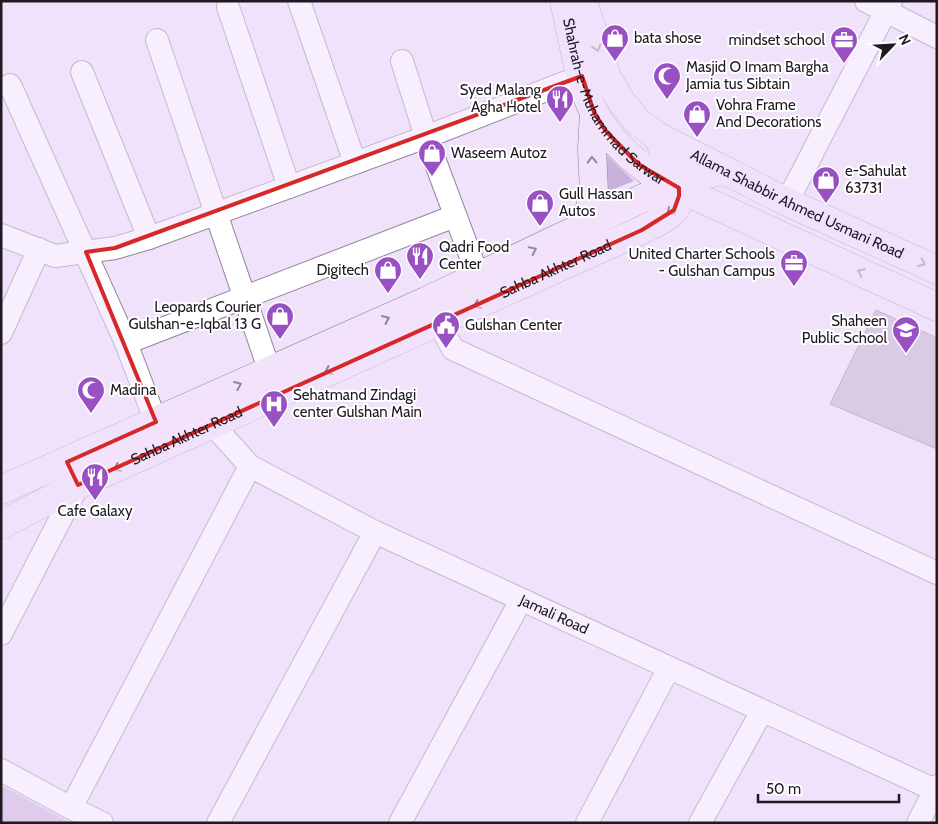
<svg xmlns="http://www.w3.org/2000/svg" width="938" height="824" font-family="Cabin,sans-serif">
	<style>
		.green { fill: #cab1db }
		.building { fill: #beb0c8; stroke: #8f8198 }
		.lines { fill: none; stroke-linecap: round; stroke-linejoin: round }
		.street-casing { stroke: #92859c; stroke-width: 24 }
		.secondary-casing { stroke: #92859c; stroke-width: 29 }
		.street { stroke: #fff; stroke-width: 22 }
		.secondary { stroke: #f2e3fb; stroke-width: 28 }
		.oneway { stroke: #938899 }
		.marked { fill: none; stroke: #d62828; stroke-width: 4; stroke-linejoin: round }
		.labels { text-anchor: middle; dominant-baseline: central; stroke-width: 4; stroke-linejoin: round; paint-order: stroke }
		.poi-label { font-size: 15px; fill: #1f1922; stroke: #fff; text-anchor: start }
		.street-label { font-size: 15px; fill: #1f1922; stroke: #fff }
	</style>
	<rect width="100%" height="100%" fill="#f0e2fb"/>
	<g class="green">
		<path d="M605 154 634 181 604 193Z"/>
		<path d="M1 785 71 823H1Z"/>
	</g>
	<path class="building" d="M876 310 937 338V449L830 404Z"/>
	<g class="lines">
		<g class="street-casing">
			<g id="street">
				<path d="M299 1 355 163"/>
				<path d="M866 1 937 37"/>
				<path d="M228 7 289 187"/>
				<path d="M157 40 270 372"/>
				<path d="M402 61 426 137 478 276"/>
				<path d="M82 72 149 238"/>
				<path d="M10 85 126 343 156 422"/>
				<path d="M787 202 891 1"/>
				<path d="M1 235 55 256 115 248 149 238 426 137 582 76"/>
				<path d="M430 308 453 349 937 573"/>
				<path d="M1 333 39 249"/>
				<path d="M126 343 455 216"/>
				<path id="s1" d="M207 410 213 425 250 466 375 532 937 791"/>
				<path d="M1 634 78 485 75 478"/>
				<path d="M1 770 71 808 102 823"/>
				<path d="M71 808 250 466"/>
				<path d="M218 823 375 532"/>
				<path d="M400 823 521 600"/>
				<path d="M587 823 669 668"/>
				<path d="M700 823 762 711"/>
				<path d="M918 823 937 786"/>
			</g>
		</g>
		<g class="secondary-casing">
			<g id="secondary">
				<path id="s2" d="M564 1C572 34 579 84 594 112 610 143 641 169 671 185L937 307"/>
				<path id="s3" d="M583 1 607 77 621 101 637 121 657 136 787 202 937 270"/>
				<path d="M585 225 594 193 592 149 594 112"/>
				<path d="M1 490 426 301 677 182 699 175 727 171"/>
				<path id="s4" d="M1 525 78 485 642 230C653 224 667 219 675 209 688 192 665 154 657 136"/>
			</g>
		</g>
		<use href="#street" class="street"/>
		<use href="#secondary" class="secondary"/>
	</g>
	<defs><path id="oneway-chevron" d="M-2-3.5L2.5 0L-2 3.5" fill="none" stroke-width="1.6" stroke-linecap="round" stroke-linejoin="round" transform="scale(1.25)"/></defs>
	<g class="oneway">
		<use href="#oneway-chevron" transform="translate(597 48) rotate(72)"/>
		<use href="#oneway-chevron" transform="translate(592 160) rotate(-92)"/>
		<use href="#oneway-chevron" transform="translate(670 212) rotate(138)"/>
		<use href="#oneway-chevron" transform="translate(533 250) rotate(-26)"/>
		<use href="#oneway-chevron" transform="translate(922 263) rotate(24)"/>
		<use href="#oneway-chevron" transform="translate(861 272) rotate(-155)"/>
		<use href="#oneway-chevron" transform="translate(477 305) rotate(156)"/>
		<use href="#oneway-chevron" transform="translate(386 319) rotate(-24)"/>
		<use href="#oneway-chevron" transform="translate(328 371) rotate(156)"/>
		<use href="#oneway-chevron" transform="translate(238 385) rotate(-23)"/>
		<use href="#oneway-chevron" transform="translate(117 468) rotate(156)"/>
	</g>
	<path d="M0 0H938V824H0ZM582 76 594 112 605 130 638 164 679 188V196L674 210 642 230 78 485 67 462 156 422 86 252 115 248Z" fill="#f0e2fb" fill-opacity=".55" fill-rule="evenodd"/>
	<path class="marked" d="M582 76 594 112 605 130 638 164 679 188V196L674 210 642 230 78 485 67 462 156 422 86 252 115 248Z"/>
	<defs>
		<g id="shop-pin" transform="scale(1.4375)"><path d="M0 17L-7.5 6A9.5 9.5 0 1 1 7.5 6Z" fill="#9950c3" stroke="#fff"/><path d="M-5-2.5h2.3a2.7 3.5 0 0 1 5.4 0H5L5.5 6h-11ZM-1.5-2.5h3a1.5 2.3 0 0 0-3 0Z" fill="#fff"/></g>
		<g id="office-pin" transform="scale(1.4375)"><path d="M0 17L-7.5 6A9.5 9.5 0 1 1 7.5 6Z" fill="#9950c3" stroke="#fff"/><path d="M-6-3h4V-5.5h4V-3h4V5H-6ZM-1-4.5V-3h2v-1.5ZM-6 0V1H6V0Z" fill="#fff"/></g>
		<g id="mosque-pin" transform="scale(1.4375)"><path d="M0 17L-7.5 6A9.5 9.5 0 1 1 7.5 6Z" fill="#9950c3" stroke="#fff"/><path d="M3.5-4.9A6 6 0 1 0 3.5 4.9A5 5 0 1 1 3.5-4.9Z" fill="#fff"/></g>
		<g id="restaurant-pin" transform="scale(1.4375)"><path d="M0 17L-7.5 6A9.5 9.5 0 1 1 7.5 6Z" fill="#9950c3" stroke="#fff"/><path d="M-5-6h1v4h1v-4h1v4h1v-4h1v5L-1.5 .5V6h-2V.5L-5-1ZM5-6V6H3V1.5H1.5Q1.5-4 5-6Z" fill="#fff"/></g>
		<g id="civic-pin" transform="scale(1.4375)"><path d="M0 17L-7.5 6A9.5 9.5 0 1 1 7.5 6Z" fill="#9950c3" stroke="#fff"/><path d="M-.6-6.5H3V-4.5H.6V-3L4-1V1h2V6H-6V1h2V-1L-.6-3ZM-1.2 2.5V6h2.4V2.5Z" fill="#fff"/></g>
		<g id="school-pin" transform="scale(1.4375)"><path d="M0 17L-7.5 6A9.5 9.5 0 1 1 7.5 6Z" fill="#9950c3" stroke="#fff"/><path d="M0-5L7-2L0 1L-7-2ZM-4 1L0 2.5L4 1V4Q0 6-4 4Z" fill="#fff"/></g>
		<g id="hospital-pin" transform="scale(1.4375)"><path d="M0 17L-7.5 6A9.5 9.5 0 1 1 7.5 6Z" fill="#9950c3" stroke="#fff"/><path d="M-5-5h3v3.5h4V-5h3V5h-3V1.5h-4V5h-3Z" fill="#fff"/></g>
	</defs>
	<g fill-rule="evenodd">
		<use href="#shop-pin" x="615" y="38"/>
		<use href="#office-pin" x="844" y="40"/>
		<use href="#mosque-pin" x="667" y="76"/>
		<use href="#restaurant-pin" x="560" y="99"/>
		<use href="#shop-pin" x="697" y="114"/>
		<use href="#shop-pin" x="432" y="153"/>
		<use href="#shop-pin" x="826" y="180"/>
		<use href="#shop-pin" x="540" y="203"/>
		<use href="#restaurant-pin" x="420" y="256"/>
		<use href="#office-pin" x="794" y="263"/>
		<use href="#shop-pin" x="388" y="270"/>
		<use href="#shop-pin" x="280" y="316"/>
		<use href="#civic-pin" x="446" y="325"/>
		<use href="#school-pin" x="906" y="330"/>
		<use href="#mosque-pin" x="91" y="390"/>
		<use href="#hospital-pin" x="274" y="404"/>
		<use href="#restaurant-pin" x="95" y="477"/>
	</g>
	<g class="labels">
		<g class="poi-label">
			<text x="634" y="38">bata shose</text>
			<text x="825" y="40" text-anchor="end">mindset school</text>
			<text x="686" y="67">Masjid O Imam Bargha<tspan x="686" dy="17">Jamia tus Sibtain</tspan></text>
			<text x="541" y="90" text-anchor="end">Syed Malang<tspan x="541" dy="17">Agha Hotel</tspan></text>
			<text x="716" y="105">Vohra Frame<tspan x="716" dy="17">And Decorations</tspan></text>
			<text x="451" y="153">Waseem Autoz</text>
			<text x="845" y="171">e-Sahulat<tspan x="845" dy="17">63731</tspan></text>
			<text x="559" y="194">Gull Hassan<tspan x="559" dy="17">Autos</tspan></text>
			<text x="439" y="247">Qadri Food<tspan x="439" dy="17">Center</tspan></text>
			<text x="775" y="254" text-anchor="end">United Charter Schools<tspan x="775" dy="17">- Gulshan Campus</tspan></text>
			<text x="369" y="270" text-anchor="end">Digitech</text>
			<text x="261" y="307" text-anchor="end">Leopards Courier<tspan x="261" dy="17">Gulshan-e-Iqbal 13 G</tspan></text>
			<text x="887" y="321" text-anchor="end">Shaheen<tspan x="887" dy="17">Public School</tspan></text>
			<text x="465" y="325">Gulshan Center</text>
			<text x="110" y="390">Madina</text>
			<text x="293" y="395">Sehatmand Zindagi<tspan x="293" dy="17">center Gulshan Main</tspan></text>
			<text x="95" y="511" text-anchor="middle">Cafe Galaxy</text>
		</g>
		<g class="street-label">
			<text stroke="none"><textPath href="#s2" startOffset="116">Shahrah-e-Muhammad Sarwar</textPath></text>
			<text stroke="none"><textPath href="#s3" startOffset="314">Allama Shabbir Ahmed Usmani Road</textPath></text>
			<text stroke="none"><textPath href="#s4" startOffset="611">Sahba Akhter Road</textPath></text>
			<text stroke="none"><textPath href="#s4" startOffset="206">Sahba Akhter Road</textPath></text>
			<text stroke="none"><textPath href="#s1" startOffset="410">Jamali Road</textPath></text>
		</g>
	</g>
	<rect width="938" height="824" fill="none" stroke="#1f1922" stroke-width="5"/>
	<g transform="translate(893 45) rotate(65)" stroke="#ffffff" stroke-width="4" paint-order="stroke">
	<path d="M0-4L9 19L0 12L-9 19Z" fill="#1f1922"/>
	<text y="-8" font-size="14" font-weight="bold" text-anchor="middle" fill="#1f1922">N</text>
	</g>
	<path d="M758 794v8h141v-8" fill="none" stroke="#1f1922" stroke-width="2.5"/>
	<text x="766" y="794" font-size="15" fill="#1f1922" stroke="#ffffff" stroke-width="4" paint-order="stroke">50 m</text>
</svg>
